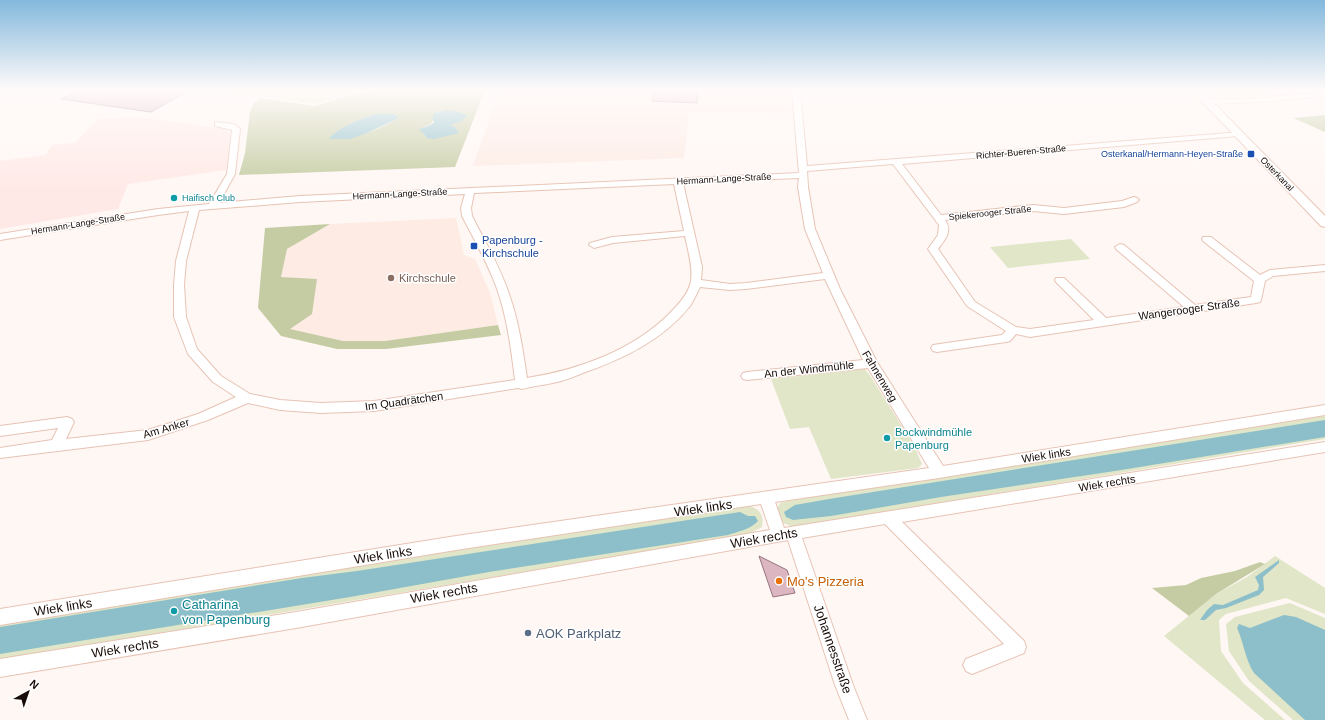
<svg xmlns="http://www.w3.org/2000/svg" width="1325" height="720" font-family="Arial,sans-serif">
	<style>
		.commercial { fill: #ffe9e6 }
		.built { fill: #fdebe4 }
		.green { fill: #e0e6c7 }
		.forest { fill: #c5cca3; fill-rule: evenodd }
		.water { fill: #8cbfc9 }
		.building { fill: #dcb6c1; stroke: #97747f }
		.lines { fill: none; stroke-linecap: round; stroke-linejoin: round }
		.minor-casing { stroke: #e7c3b4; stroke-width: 2 }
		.major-casing { stroke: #e7c3b4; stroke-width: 2 }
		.minor { fill: #fff; fill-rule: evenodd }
		.major { fill: #fff; fill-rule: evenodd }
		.transit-dot { fill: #1a4fb4; stroke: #fff; stroke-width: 1.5 }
		.culture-dot { fill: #0f9aa8; stroke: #fff; stroke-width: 1.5 }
		.education-dot { fill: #8d6e63; stroke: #fff; stroke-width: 1.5 }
		.food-dot { fill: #e8710a; stroke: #fff; stroke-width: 1.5 }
		.service-dot { fill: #5c6f8a; stroke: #fff; stroke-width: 1.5 }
		.labels { text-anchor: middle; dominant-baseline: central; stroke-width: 3; stroke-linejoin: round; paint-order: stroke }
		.far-street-label { font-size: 9px; fill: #180c08; stroke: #fff }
		.far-transit-label { font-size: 9px; fill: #164399; stroke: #fff; text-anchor: end }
		.far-culture-label { font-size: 9px; fill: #0d838f; stroke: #fff; text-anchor: start }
		.transit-label { font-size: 11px; fill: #164399; stroke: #fff; text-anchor: start }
		.education-label { font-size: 11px; fill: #785e54; stroke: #fff; text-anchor: start }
		.street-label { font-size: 11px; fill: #180c08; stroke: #fff }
		.culture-label { font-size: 11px; fill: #0d838f; stroke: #fff; text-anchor: start }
		.near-street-label { font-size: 13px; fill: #180c08; stroke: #fff }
		.near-food-label { font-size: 13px; fill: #c56008; stroke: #fff; text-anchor: start }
		.near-culture-label { font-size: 13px; fill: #0d838f; stroke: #fff; text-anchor: start }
		.near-service-label { font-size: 13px; fill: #4e5e75; stroke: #fff; text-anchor: start }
	</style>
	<rect width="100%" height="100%" fill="#fff7f4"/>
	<path class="commercial" d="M140 117 224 129 230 134 226 170 128 184 118 209 0 229V161L46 155 52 145 75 143 98 119Z"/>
	<g class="built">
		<path d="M511 90H791L792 113 689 112 684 158 473 166 496 101Z"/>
		<path d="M456 218 464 255 475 259 490 293 498 325 385 341H343L289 329 317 280 281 277 287 249 330 224Z"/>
	</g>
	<g class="green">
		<path d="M211 90H370L316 104Z"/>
		<path d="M1260 91 1268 96H1219L1245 98 1286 96 1235 99 1216 97H1213L1216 96 1210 94Z"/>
		<path d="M1071 239 1090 259 1008 268 990 247Z"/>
		<path d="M865 369 871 377 914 446 922 464 918 468 831 479 809 427 790 429 771 379Z"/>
		<path d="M1325 412V439L800 526H791L783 523 777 509 780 503 788 501Z"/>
		<path d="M745 505C757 507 765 513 762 527L749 534 0 660V620Z"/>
		<path d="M1275 556 1325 588V614L1286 598 1226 614 1219 620 1221 651 1243 683 1285 720H1265L1164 636 1216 594 1247 577Z"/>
		<path d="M1290 603 1325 618V720H1293L1249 681 1229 651 1226 624 1235 617Z"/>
	</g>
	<g class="forest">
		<path d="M378 90H485L455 167 239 175 245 153 250 112 253 104 261 98 315 106 359 93ZM447 110 459 112 449 125 455 127 459 133 427 138 423 133V127C432 125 433 123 435 113ZM376 114H394L398 118C379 130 353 140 330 139 334 129 365 117 376 114Z"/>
		<path d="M1325 115V132L1293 118Z"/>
		<path d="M330 224 287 249 281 277 317 279 312 314 290 329 343 341H385L498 325 501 335 386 349H337L281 336 258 308 265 228Z"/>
		<path d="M1260 562 1265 564 1216 594 1189 616 1152 588 1186 585 1201 578 1235 571Z"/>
	</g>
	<g class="water">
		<path d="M447 110 459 112 467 115 462 121 450 125 455 127 459 133 434 139 427 138 423 133 419 130C424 126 430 127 434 122L432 117 435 113Z"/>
		<path d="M376 114H394L399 118 367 133 350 139H329C334 129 365 117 376 114Z"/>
		<path d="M1325 420V437L1115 471 941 497 831 516 793 520 786 517 784 512 795 505 829 499Z"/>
		<path d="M740 512 748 516H755L758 521C751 529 737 532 728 535L489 572 350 597 0 654V627L302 578 357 571Z"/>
		<path d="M1279 560V563L1263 577 1264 590 1259 595 1226 608 1216 610 1205 620H1200L1207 610 1214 604 1223 605 1258 590 1259 585 1255 577Z"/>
		<path d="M1284 615 1296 617 1325 630V720H1305L1254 673C1245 659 1244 643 1237 628L1239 624 1250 628Z"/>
	</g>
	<g class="building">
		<path d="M79 90H189L151 112 61 99Z"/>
		<path d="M654 90H698L697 103 652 101Z"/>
		<path d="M759 556 787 570 795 593 773 597Z"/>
	</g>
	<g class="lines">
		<g class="minor-casing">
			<g id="minor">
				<path d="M792 90H800L807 166 1242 132V136H1239L902 164 941 215 1033 205 1064 208 1122 201 1134 197 1137 198 1139 200 1137 202 1124 207 1064 214 1033 211 945 220C953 231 945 240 938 249L975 302 1016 327 1030 329 1094 320 1056 282 1055 280 1056 278H1064L1106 318 1184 307 1116 249 1115 247 1120 244 1124 245 1195 305 1251 297 1254 281 1203 241 1202 239 1203 237H1211L1260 275 1270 270 1325 265V271L1273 276 1265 281 1261 300 1260 302 1256 303 1030 337 1016 334 1010 341 1006 342 937 352 933 351 931 348 933 345 1002 335 1006 331 967 306 928 249 938 235 939 225 893 164 807 171 808 187 815 229 840 289 877 362 943 466 1325 405V415L939 478 775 502 784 528 1325 442V452L902 522 1024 641 1026 647 1024 653 972 674 966 671 963 665 966 659 1004 644 885 524 802 538 853 685 867 720H849L835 685 788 540 296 628 0 677V659L296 612 770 530 761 504 456 550 0 625V609L456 536 929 468 868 368 747 380 743 379 741 376 743 373 747 372 863 360 825 279 746 289 730 290 700 287C697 293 694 300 690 306 663 340 623 359 583 373 575 376 566 380 557 382 545 385 533 386 522 389L518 388 374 411 321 413 280 410 248 403 208 420 148 440 0 458V448L52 440 58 428 0 436V426L67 417 72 419 74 422 66 439 148 430 198 414 236 397 213 382 188 354 174 317V285L176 261 189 211 158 215 0 240V234L158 209 209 204 227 174 232 130 215 126V122L234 124 240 129 235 174 219 203 300 196 799 173ZM799 178 798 187 805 229 823 273 746 283 730 284 701 280 702 267 683 183ZM674 184 684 231 612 237 590 243 589 245 594 248 613 243 685 236C688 251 693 266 691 281 689 293 679 304 671 312 634 350 579 370 527 378 523 351 519 323 510 297 501 268 485 242 472 216L471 208 474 193ZM465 194 461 208 462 216C474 239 487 262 496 286 507 316 511 348 515 380L374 401 321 403 280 400 250 394 221 376 197 349 186 317 184 285 186 261 199 210 300 202Z"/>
				<path d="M1325 92V96L1260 102 1207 104 1203 102 1207 100 1260 98Z"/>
			</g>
		</g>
		<g class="major-casing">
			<path id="major" d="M1191 90H1201L1325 216V227L1321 226Z"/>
		</g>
		<use href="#minor" class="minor"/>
		<use href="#major" class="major"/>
	</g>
	<linearGradient id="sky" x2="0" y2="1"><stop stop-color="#83b8dc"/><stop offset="0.47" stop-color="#fffbfa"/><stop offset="1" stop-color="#fffbfa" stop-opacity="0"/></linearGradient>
	<rect width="1325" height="191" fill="url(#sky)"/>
	<g class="transit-dot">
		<rect x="1247" y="150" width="8" height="8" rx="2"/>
		<rect x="470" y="242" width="8" height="8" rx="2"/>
	</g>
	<g class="culture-dot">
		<circle cx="174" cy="198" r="4"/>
		<circle cx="887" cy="438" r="4"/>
		<circle cx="174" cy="611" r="4"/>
	</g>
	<circle class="education-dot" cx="391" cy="278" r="4"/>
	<circle class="food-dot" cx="779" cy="581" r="4"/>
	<circle class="service-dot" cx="528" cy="633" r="4"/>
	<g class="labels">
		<g class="far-street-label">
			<text transform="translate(1021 152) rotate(-5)">Richter-Bueren-Straße</text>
			<text transform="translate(1277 174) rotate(46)">Osterkanal</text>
			<text transform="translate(724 179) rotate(-3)">Hermann-Lange-Straße</text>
			<text transform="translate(400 194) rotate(-3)">Hermann-Lange-Straße</text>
			<text transform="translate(990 213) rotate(-6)">Spiekerooger Straße</text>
			<text transform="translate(78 224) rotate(-9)">Hermann-Lange-Straße</text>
		</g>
		<g class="far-transit-label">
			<text x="1243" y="154">Osterkanal/Hermann-Heyen-Straße</text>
		</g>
		<g class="far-culture-label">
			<text x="182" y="198">Haifisch Club</text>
		</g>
		<g class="transit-label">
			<text x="482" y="240">Papenburg -<tspan x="482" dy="13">Kirchschule</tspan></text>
		</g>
		<g class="education-label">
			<text x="399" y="278">Kirchschule</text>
		</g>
		<g class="street-label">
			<text transform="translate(1189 309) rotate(-8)">Wangerooger Straße</text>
			<text transform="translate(809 369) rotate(-6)">An der Windmühle</text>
			<text transform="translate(880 376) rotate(59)">Fahnenweg</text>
			<text transform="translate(404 401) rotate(-8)">Im Quadrätchen</text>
			<text transform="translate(166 428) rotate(-16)">Am Anker</text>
			<text transform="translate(1046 455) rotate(-9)">Wiek links</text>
			<text transform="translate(1107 483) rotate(-9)">Wiek rechts</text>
		</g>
		<g class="culture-label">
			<text x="895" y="432">Bockwindmühle<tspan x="895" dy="13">Papenburg</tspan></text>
		</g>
		<g class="near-street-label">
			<text transform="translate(703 508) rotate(-8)">Wiek links</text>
			<text transform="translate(764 538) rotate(-10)">Wiek rechts</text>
			<text transform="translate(383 555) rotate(-9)">Wiek links</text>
			<text transform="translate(444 593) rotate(-10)">Wiek rechts</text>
			<text transform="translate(63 607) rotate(-9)">Wiek links</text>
			<text transform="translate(125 648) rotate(-9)">Wiek rechts</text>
			<text transform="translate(833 649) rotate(71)">Johannesstraße</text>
		</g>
		<g class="near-food-label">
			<text x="787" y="581">Mo's Pizzeria</text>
		</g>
		<g class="near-culture-label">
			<text x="182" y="604">Catharina<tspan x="182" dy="15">von Papenburg</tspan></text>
		</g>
		<g class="near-service-label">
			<text x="536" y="633">AOK Parkplatz</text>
		</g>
	</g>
	<g transform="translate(28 692) rotate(40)" stroke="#ffffff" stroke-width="3" paint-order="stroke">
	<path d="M0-3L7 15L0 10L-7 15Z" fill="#180c08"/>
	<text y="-6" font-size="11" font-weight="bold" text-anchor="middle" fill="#180c08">N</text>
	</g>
</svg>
